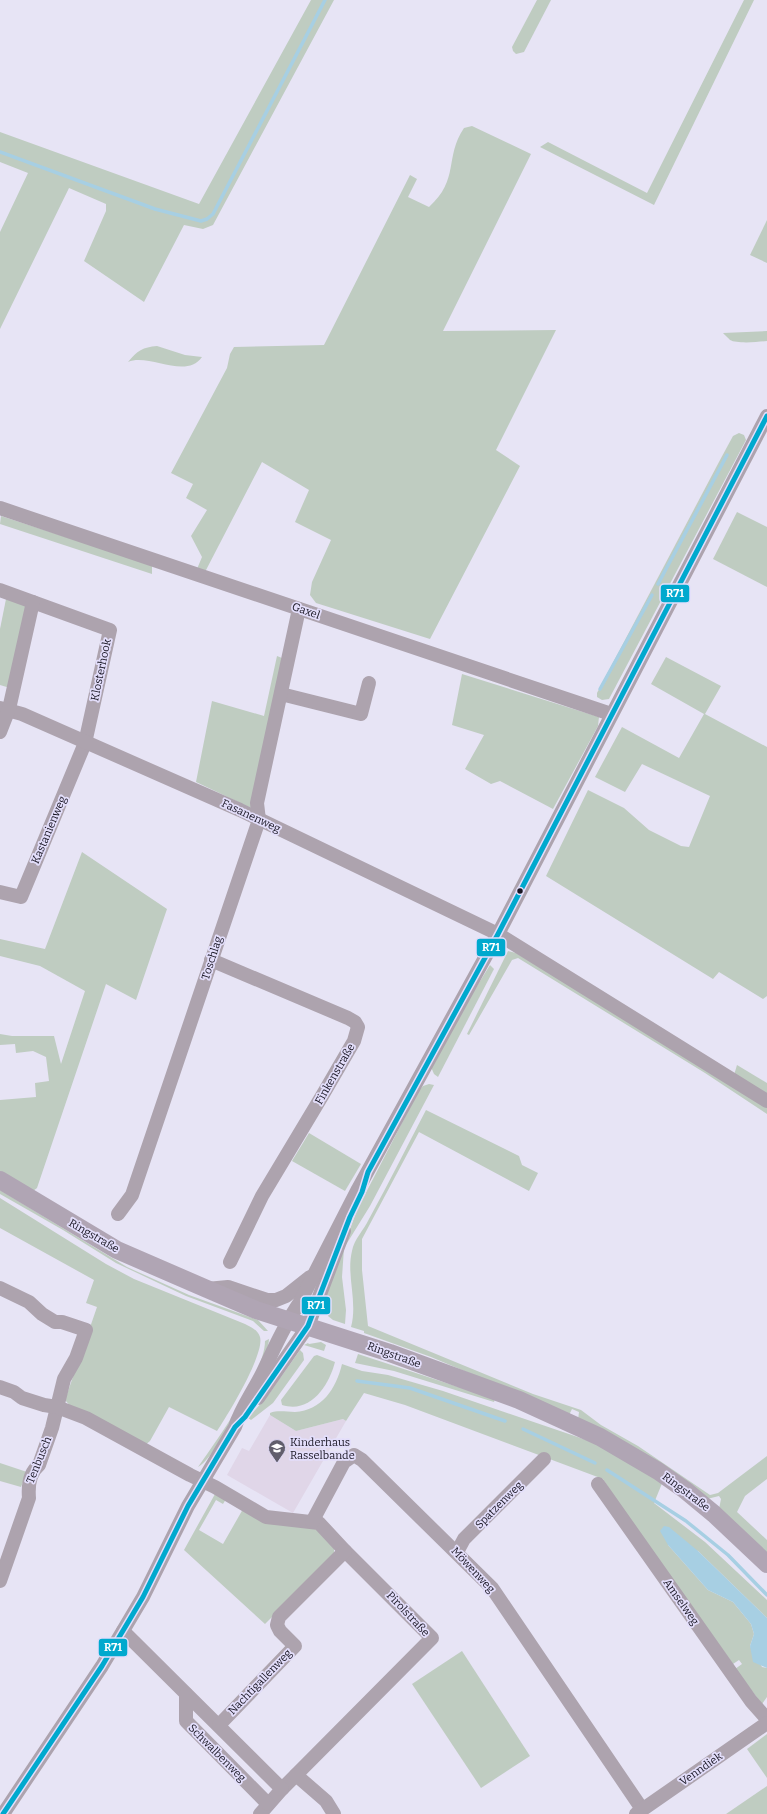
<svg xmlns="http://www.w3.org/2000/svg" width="767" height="1814" font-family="Bitter,serif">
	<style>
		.education { fill: #e0d6e8 }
		.green { fill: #bfccc1 }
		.water { fill: #a7cfe3 }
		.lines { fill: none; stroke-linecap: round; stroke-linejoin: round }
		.stream { stroke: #a7cfe3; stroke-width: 3.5 }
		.minor { stroke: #ada3ae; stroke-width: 14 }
		.major { stroke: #b0a5b4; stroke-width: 18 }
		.bus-1-casing { stroke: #e3defb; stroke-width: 8 }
		.bus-1 { stroke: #00a9ce; stroke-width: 5 }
		.bus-dot { fill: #191623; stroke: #e3defb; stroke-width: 1.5 }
		.labels { text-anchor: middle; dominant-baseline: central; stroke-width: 3.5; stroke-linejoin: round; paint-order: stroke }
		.street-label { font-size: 11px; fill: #191623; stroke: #e3defb }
		.poi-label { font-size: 11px; fill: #191623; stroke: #e3defb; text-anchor: start }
		.line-badge { stroke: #e3defb; stroke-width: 1.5 }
		.badge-label { font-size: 11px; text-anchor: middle; font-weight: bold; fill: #fff }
	</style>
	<rect width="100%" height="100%" fill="#e7e4f5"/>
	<path class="education" d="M270 1415 296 1431 343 1419 346 1421 293 1513 227 1475 242 1448 249 1451Z"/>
	<g class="green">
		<path d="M311 0H334L213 225 203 229 184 225 144 302 84 261 106 211V204L69 188 0 329V232L28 173 0 162V132L199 204Z"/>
		<path d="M537 0H551L524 52 516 54 513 51 512 47Z"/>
		<path d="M744 0H754L654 205 540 147 548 142 647 193Z"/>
		<path d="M472 126 531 154 443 331 556 330 496 450 520 466 430 639 316 603 310 595 312 582 331 540 295 522 309 490 262 462 205 572 197 569 202 557 191 536 207 510 186 498 193 484 171 473 227 368 230 354 234 347 324 345 410 175 417 179 408 197 429 207C460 179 444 158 464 128Z"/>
		<path d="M767 220V263L750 255Z"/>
		<path d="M767 331V341C759 342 737 344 730 340 728 338 725 335 723 333Z"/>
		<path d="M157 346 185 355 202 357C186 380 149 353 128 362 137 351 143 347 157 346Z"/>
		<path d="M739 433 744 435 746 440 609 699 602 700 597 697V693L720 460 733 436Z"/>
		<path d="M737 512 767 527V587L713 559Z"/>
		<path d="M1 516 152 565V574L0 524Z"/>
		<path d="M6 599 27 606 10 688 0 685V629Z"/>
		<path d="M277 656 282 658 251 808 196 782 212 701 264 716Z"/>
		<path d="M666 657 721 686 705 714 767 747V996L763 999 719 972 713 979 546 876 588 790 624 808 649 830 681 846 689 847 710 796 642 764 625 792 595 777 622 727 679 758 704 714 651 684Z"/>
		<path d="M462 674 599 717 598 726 553 809 500 781 491 784 465 769 484 735 452 725Z"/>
		<path d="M82 852 167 909 136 1000 106 984 37 1188 33 1191 0 1171V1100L36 1097 35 1083 49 1081 46 1057 33 1051 16 1053 15 1044 0 1045V1034L12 1036H54L61 1064 85 991 40 966 0 956V939L45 949Z"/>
		<path d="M508 951 516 953 767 1104V1114L705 1073 518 958 512 960 469 1035 467 1034Z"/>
		<path d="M490 965 494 969 438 1077 434 1074 431 1067 461 1012Z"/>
		<path d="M737 1065 767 1083V1095L734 1075Z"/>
		<path d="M429 1084 434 1085 370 1206 344 1248 342 1277 346 1310 345 1324 333 1320 328 1316 325 1298 357 1210 419 1090 423 1086Z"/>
		<path d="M426 1110 519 1156 522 1165 538 1173 529 1191 419 1132 362 1239V1270L368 1326 533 1394 581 1410 601 1425 638 1446 710 1495 718 1493 767 1456V1479L745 1496 737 1512 767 1540V1554L719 1509 721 1499 719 1496 707 1499 578 1420 579 1412 572 1409 569 1415 431 1357 364 1333V1331L351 1327C358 1301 346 1276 352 1251 354 1239 364 1230 369 1219 389 1183 407 1146 426 1110Z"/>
		<path d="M309 1133 361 1164 345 1191 292 1161Z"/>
		<path d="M0 1190 127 1267 189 1295 258 1320 268 1331H264L253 1321 186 1296 116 1263 63 1230 0 1194Z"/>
		<path d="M0 1198 106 1264 134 1279 245 1324C251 1327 258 1330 260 1337 265 1354 227 1416 217 1431L169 1407 150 1441 144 1446 73 1409 65 1400 97 1307 86 1303 94 1280 0 1228Z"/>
		<path d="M269 1339C269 1359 215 1460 198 1467 217 1440 265 1373 265 1341Z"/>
		<path d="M321 1342 326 1345 324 1351 304 1345 308 1343 309 1344Z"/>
		<path d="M300 1350 303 1353 304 1360 273 1403 251 1420 248 1418 269 1394Z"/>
		<path d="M358 1354 495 1399 494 1402 394 1371 355 1363Z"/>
		<path d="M317 1355 335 1362C329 1385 311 1414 282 1405L281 1400 314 1356Z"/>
		<path d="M342 1364 362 1371 388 1375 443 1391 607 1447 663 1481 654 1503 705 1542 767 1600V1618L698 1551 668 1545 708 1590 733 1602 751 1624 754 1634 750 1646 762 1667 767 1668V1697L762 1704 735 1669 742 1664 739 1660 733 1664 629 1520 603 1479 405 1405 364 1393 346 1421 343 1419 296 1431 270 1415V1413C278 1410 286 1412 295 1412 322 1410 336 1389 342 1364Z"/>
		<path d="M0 1463 27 1472 21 1487 0 1481Z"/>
		<path d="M215 1494 226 1499 223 1504 216 1500 199 1530 223 1544 243 1509 319 1530 334 1546V1555L265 1624 184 1550Z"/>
		<path d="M462 1651 530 1756 481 1788 412 1684Z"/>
		<path d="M767 1734V1778L747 1749Z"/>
		<path d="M767 1786V1814H726Z"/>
	</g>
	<path class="water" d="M664 1526 669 1527 698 1551 767 1618V1668L753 1662 750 1646 754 1634 751 1624 733 1602 708 1590 668 1545 660 1531Z"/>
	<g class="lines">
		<g class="stream">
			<path d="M0 152 155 209 201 221 207 219 213 214 325 0"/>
			<path d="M658 584 727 455"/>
			<path d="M600 689 652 595"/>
			<path d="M357 1381 410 1388 505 1421"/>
			<path d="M523 1429 595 1463"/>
			<path d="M607 1470 686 1521 728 1555 767 1595"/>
		</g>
		<g class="minor">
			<path d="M0 508 611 714"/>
			<path d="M0 590 110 630 85 743 21 897 0 892"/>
			<path d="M281 694 361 714 369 683"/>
			<path d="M0 708 22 714 240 810 498 934 767 1101"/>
			<path d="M0 732 9 709 33 602"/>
			<path d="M211 960 348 1018 355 1022 358 1027 354 1041 322 1096 262 1196 230 1262"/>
			<path d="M118 1214 132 1195 259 820 257 803 299 609"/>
			<path d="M0 1288 29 1302 42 1314 55 1322H62L86 1330 76 1358 64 1379 52 1428 39 1465C29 1473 28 1486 29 1498L0 1581"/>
			<path d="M207 1289 228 1287 267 1300H276L286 1296 310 1277"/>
			<path d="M0 1387 14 1392 22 1398 44 1405 57 1407 86 1418 190 1475 215 1487 266 1517 319 1523 345 1551 432 1638 282 1789 260 1814"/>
			<path d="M258 1398 308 1326 344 1231"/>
			<path d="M598 1484 751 1701 767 1719"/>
			<path d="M312 1522 344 1462 354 1455 362 1460 492 1588 642 1809"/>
			<path d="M457 1552 464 1539 544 1459"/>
			<path d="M123 1631 282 1789"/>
			<path d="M186 1694V1721L268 1804"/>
			<path d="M219 1725 295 1646 280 1631 277 1625 279 1617 345 1551"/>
			<path d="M296 1775 326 1801 334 1814"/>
			<path d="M3 1814 102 1666 143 1597 188 1506 235 1427C241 1408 253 1392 262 1374 274 1349 284 1325 300 1302L358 1189 498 934 767 416"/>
			<path d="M636 1814 767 1723"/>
		</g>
		<path class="major" d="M0 1180 117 1250 207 1289 256 1310 390 1353 519 1400 600 1437 658 1471 685 1490 714 1514 767 1564"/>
		<g class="bus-1-casing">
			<path id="bus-1" d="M3 1814 102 1666 143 1597 188 1506 235 1427 245 1417 308 1326 350 1217 362 1192 368 1172 498 934 767 416"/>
		</g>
		<use href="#bus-1" class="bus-1"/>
	</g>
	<defs>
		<g id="school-pin" transform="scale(0.9)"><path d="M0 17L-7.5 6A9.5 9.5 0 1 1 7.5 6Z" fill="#615e6c" stroke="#e3defb"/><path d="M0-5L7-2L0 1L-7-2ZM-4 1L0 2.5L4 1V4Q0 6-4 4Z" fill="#fff"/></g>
	</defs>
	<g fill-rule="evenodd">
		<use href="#school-pin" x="277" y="1448"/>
	</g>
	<circle class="bus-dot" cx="520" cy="891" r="3.5"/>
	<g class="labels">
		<g class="street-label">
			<text transform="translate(306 611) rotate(19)">Gaxel</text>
			<text transform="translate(101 670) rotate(-78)">Klosterhook</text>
			<text transform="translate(251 816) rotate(25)">Fasanenweg</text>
			<text transform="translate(49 830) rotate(-67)">Kastanienweg</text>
			<text transform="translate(212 958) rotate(-72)">Toschlag</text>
			<text transform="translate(335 1074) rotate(-60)">Finkenstraße</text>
			<text transform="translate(94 1236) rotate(30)">Ringstraße</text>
			<text transform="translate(394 1355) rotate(20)">Ringstraße</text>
			<text transform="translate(39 1460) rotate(-68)">Tenbusch</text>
			<text transform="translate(686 1492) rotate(37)">Ringstraße</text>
			<text transform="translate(499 1505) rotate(-45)">Spatzenweg</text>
			<text transform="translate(473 1570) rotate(47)">Möwenweg</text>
			<text transform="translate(681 1602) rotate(55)">Amselweg</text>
			<text transform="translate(408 1614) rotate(47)">Pirolstraße</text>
			<text transform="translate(260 1682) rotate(-46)">Nachtigallenweg</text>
			<text transform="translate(217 1753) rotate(45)">Schwalbenweg</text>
			<text transform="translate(701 1769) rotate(-35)">Venndiek</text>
		</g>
		<g class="poi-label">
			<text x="290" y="1442">Kinderhaus<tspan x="290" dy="13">Rasselbande</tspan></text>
		</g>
	</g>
	<g class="line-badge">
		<rect x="660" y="584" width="30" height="19" rx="4" fill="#00a9ce"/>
		<rect x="476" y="938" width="30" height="19" rx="4" fill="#00a9ce"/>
		<rect x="301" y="1296" width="30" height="19" rx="4" fill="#00a9ce"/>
		<rect x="98" y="1638" width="30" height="19" rx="4" fill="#00a9ce"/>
	</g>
	<g class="badge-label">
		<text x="675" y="597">R71</text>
		<text x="491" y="951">R71</text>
		<text x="316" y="1309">R71</text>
		<text x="113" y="1651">R71</text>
	</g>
</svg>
